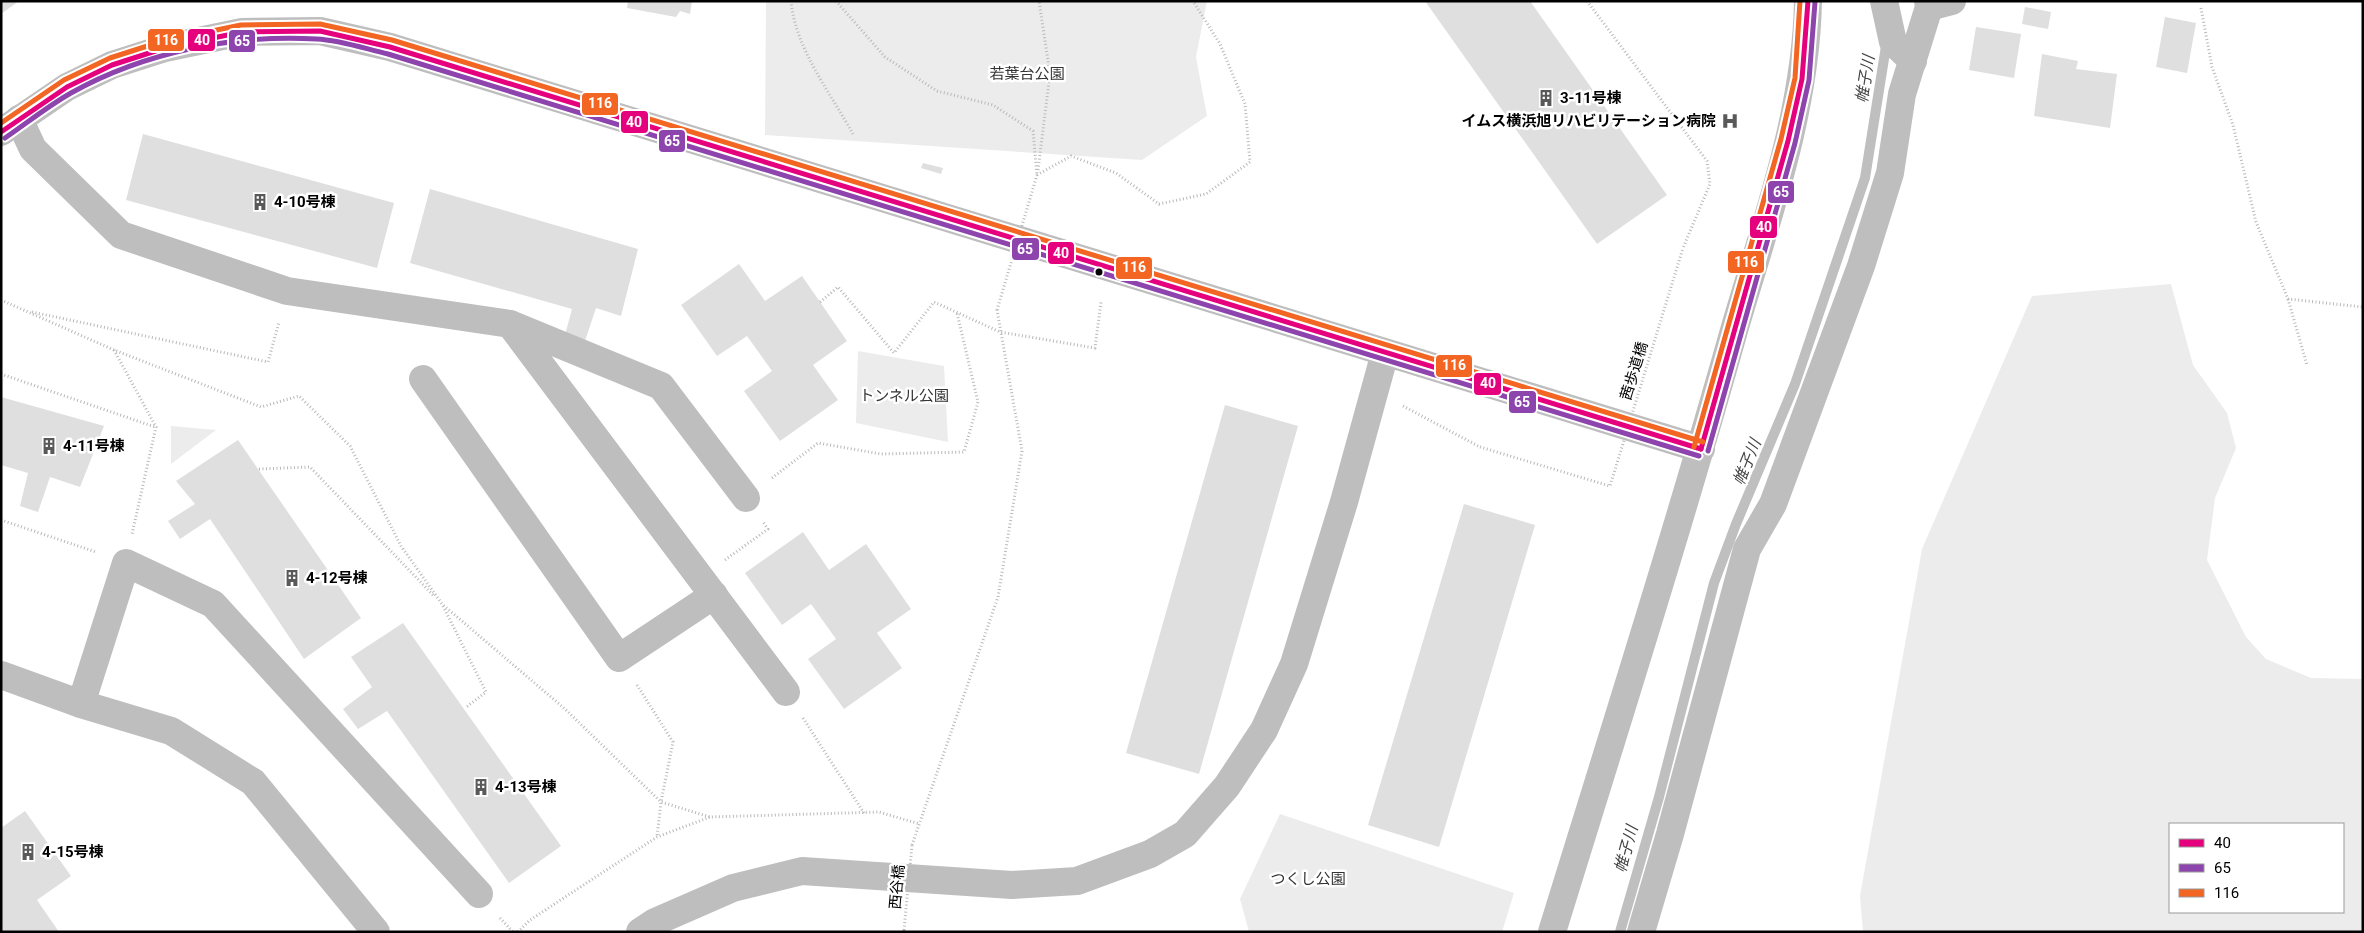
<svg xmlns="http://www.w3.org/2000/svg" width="2364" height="933" font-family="Roboto,'Noto Sans JP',sans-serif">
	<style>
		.green { fill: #ececec; fill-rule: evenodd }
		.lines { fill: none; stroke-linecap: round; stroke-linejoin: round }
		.stream { stroke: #bfbfbf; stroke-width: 10 }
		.building { fill: #dfdfdf }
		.path { stroke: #b9b9b9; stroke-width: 3; stroke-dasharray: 1 2.5; stroke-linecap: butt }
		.minor { stroke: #bebebe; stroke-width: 28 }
		.path-bridge { stroke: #b9b9b9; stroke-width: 3; stroke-dasharray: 1 2.5; stroke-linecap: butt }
		.bus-1-casing { stroke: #fff; stroke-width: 9 }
		.bus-2-casing { stroke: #fff; stroke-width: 9 }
		.bus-3-casing { stroke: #fff; stroke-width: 9 }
		.bus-1 { stroke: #e5007d; stroke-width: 5 }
		.bus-2 { stroke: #8e44ad; stroke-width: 5 }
		.bus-3 { stroke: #f26522; stroke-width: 5 }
		.bus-dot { fill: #000; stroke: #fff; stroke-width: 2 }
		.labels { text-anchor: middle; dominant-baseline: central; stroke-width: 5; stroke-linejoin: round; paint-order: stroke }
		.park-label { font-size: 15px; fill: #333; stroke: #fff }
		.poi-label { font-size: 15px; font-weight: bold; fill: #000; stroke: #fff; text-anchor: start }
		.street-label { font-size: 15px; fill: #000; stroke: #fff }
		.water-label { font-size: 16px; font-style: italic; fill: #444; stroke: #fff }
		.line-badge { stroke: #fff; stroke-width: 2 }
		.badge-label { font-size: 14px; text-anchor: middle; font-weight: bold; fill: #fff }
	</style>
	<rect width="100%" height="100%" fill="#fff"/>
	<g class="green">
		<path d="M766 1H1207L1196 57 1207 116 1142 160 765 135Z"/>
		<path d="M2171 284 2193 365 2227 413 2236 448 2215 498 2207 560 2246 637 2266 659 2311 678 2363 679V932H1863L1860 896 1922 549 2032 296ZM2343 824V912H2170V824Z"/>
		<path d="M858 351 944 366 948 442 856 423Z"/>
		<path d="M171 426 216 430 171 464Z"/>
		<path d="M1280 814 1514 893 1502 932H1249L1240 899Z"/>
	</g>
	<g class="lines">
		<path class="stream" d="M1620 932 1659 797 1714 583 1736 524 1795 384 1865 178 1887 40"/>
	</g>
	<g class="building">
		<path d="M1 1H19L1 14Z"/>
		<path d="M628 1H692L690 14 680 11 676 17 627 8Z"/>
		<path d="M1425 1H1530L1667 195 1597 244Z"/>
		<path d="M2025 7 2051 12 2048 29 2022 24Z"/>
		<path d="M2165 17 2196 23 2187 73 2156 67Z"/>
		<path d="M1976 27 2021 34 2014 78 1969 70Z"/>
		<path d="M2042 54 2078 61 2076 69 2117 74 2110 128 2034 116Z"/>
		<path d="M143 134 394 203 377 268 126 200Z"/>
		<path d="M923 163 943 168 941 174 921 168Z"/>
		<path d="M430 189 638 249 621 316 596 308 585 341 565 335 572 309 410 263Z"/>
		<path d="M739 264 765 301 802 276 847 341 813 365 838 400 780 441 744 391 772 371 747 336 717 356 681 305Z"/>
		<path d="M1 397 104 426 80 487 50 477 38 512 20 506 28 473 1 465Z"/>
		<path d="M1225 405 1298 426 1199 774 1126 753Z"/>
		<path d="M238 440 361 618 304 659 210 519 180 539 168 521 195 504 176 481Z"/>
		<path d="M1464 504 1535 525 1439 847 1368 825Z"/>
		<path d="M803 532 829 570 866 544 911 609 877 633 902 668 844 709 808 659 836 639 811 604 782 625 745 573Z"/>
		<path d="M403 623 561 846 509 883 387 711 358 729 343 709 372 687 351 657Z"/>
		<path d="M25 811 71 876 37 900 59 932H1V828Z"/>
	</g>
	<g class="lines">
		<g class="path">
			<path d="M791 1C795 48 831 94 853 134"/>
			<path d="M836 1 885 57 937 91 993 105 1033 131 1037 175"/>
			<path d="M1587 1 1707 161 1710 184 1683 248"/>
			<path d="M2201 8 2212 67 2233 125 2256 222 2288 299 2363 307"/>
			<path d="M1038 170 1050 74 1039 1"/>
			<path d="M1037 175 1071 156 1116 173 1159 204 1206 194 1250 162 1245 104 1220 44 1193 1"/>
			<path d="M2288 299 2307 365"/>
			<path d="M1 300 114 350 261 407 299 396 350 446 401 546 442 604 565 709 661 802 710 817 879 812 920 824"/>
			<path d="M820 302 838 287 894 353 934 302 1000 332 1095 348 1101 302"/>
			<path d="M32 312 268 362 279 322"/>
			<path d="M114 350 156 427 132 534"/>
			<path d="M1 374 155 427"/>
			<path d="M1403 406 1480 447"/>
			<path d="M259 469 310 467 434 596"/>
			<path d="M772 478 818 443 881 454 964 452 978 402 957 313"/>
			<path d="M1 520 96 552"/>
			<path d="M725 560 768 529 763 522"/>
			<path d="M443 606 486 692 465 708"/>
			<path d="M637 685 673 742 661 802 657 837"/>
			<path d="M803 718 864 813"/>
			<path d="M912 845 998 597 1022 451 997 310"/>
			<path d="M500 918 513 932"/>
			<path d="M904 930V932"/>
			<path d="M518 932 530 920 657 837 710 817"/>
		</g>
		<g class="minor">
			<path d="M1884 1 1893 42 1913 61"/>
			<path d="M1929 7 1952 1"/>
			<path d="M19 119 33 149 121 235 287 291 510 324 786 692"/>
			<path d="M1 132 67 87 112 65 165 48 242 32 320 31 390 47 1701 449"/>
			<path d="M510 324 661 386 746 498"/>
			<path d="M423 379 619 658 714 595"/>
			<path d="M1 675 81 704 171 731 253 782 376 932"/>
			<path d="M81 704 126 563 213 604 479 894"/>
			<path d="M640 932 655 922 733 888 802 871 1012 885 1077 881 1150 854 1185 834 1227 786 1264 730 1294 664 1344 502 1385 353"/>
			<path d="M1552 932C1614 731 1678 530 1735 327 1766 221 1806 113 1808 1"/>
			<path d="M1641 932 1670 834 1747 549 1773 504 1861 266 1890 173 1902 94 1929 7 1928 1"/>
		</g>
		<g class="path-bridge">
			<path d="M997 310 1037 175"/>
			<path d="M1480 447 1610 486 1683 248"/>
			<path d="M904 930 912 845"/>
		</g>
		<g class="bus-1-casing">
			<g id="bus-1">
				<path d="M1 132 67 87 112 65 165 48 242 32 320 31 390 47 1701 449"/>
				<path d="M1701 449 1788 141 1802 79 1808 1"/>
			</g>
		</g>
		<g class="bus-2-casing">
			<g id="bus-2">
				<path d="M5 138C27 123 48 106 71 93 144 52 235 34 317 39 340 40 366 49 388 54L1699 456"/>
				<path d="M1708 451 1795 143 1809 80 1815 2"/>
			</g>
		</g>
		<g class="bus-3-casing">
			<g id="bus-3">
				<path d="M1 123 64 80 110 58 163 41 241 25 320 24 392 40 1703 442"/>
				<path d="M1694 447 1781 139 1795 78 1800 1"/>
			</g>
		</g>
		<use href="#bus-1" class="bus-1"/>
		<use href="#bus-2" class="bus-2"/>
		<use href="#bus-3" class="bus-3"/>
	</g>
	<defs>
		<g id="building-bare" transform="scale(1.35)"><path d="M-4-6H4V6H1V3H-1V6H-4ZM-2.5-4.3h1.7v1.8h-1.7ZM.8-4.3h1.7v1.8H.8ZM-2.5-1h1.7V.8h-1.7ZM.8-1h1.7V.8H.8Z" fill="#595959" stroke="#fff" stroke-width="2.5" paint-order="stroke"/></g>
		<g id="hospital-bare" transform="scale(1.35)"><path d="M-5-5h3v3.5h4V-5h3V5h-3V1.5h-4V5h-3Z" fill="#595959" stroke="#fff" stroke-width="2.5" paint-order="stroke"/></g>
	</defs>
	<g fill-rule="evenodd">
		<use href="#building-bare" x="1546" y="98"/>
		<use href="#hospital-bare" x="1730" y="121"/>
		<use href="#building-bare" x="260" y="202"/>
		<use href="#building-bare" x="49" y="446"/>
		<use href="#building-bare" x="292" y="578"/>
		<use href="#building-bare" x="481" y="787"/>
		<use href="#building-bare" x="28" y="852"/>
	</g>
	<circle class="bus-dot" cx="1099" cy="272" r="4.5"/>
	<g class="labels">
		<g class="park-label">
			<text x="1027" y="74">若葉台公園</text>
			<text x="904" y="396">トンネル公園</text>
			<text x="1308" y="879">つくし公園</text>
		</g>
		<g class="poi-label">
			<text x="1560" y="98">3-11号棟</text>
			<text x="1716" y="121" text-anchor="end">イムス横浜旭リハビリテーション病院</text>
			<text x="274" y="202">4-10号棟</text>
			<text x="63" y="446">4-11号棟</text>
			<text x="306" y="578">4-12号棟</text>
			<text x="495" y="787">4-13号棟</text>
			<text x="42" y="852">4-15号棟</text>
		</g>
		<g class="street-label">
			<text transform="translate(1634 371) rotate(-73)">茜歩道橋</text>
			<text transform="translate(897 887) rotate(-85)">西谷橋</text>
		</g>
		<g class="water-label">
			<text transform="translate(1865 79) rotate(-81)">帷子川</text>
			<text transform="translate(1747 462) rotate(-68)">帷子川</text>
			<text transform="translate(1626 849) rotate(-75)">帷子川</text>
		</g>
	</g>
	<g class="line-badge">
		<rect x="187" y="28" width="29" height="24" rx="5" fill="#e5007d"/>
		<rect x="147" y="28" width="38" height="24" rx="5" fill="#f26522"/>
		<rect x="228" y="29" width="28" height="24" rx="5" fill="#8e44ad"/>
		<rect x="581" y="92" width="38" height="24" rx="5" fill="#f26522"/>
		<rect x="620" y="110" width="29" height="24" rx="5" fill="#e5007d"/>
		<rect x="658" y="129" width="28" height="24" rx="5" fill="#8e44ad"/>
		<rect x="1767" y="180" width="28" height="24" rx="5" fill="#8e44ad"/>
		<rect x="1749" y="215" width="29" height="24" rx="5" fill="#e5007d"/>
		<rect x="1011" y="237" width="29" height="24" rx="5" fill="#8e44ad"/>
		<rect x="1047" y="241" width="28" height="24" rx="5" fill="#e5007d"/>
		<rect x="1727" y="250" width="38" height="24" rx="5" fill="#f26522"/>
		<rect x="1115" y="256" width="38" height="24" rx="5" fill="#f26522"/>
		<rect x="1435" y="354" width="38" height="24" rx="5" fill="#f26522"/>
		<rect x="1473" y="372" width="29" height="24" rx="5" fill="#e5007d"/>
		<rect x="1508" y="390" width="29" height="24" rx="5" fill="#8e44ad"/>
	</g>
	<g class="badge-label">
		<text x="202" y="45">40</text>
		<text x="166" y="45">116</text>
		<text x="242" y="46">65</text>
		<text x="600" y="108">116</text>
		<text x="634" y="127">40</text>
		<text x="672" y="146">65</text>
		<text x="1781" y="197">65</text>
		<text x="1764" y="232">40</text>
		<text x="1025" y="254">65</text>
		<text x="1061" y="258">40</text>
		<text x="1746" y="267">116</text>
		<text x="1134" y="272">116</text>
		<text x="1454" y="370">116</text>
		<text x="1488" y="388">40</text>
		<text x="1522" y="407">65</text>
	</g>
	<rect width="2364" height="933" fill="none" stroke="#000000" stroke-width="5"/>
	<rect x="2169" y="823" width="175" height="90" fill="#ffffff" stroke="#999999"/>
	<rect x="2179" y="839" width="25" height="8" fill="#e5007d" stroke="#999999"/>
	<text x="2214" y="848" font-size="15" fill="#000000">40</text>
	<rect x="2179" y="864" width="25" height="8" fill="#8e44ad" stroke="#999999"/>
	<text x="2214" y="873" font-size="15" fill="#000000">65</text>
	<rect x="2179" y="889" width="25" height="8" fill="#f26522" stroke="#999999"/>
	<text x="2214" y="898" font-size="15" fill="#000000">116</text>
</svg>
